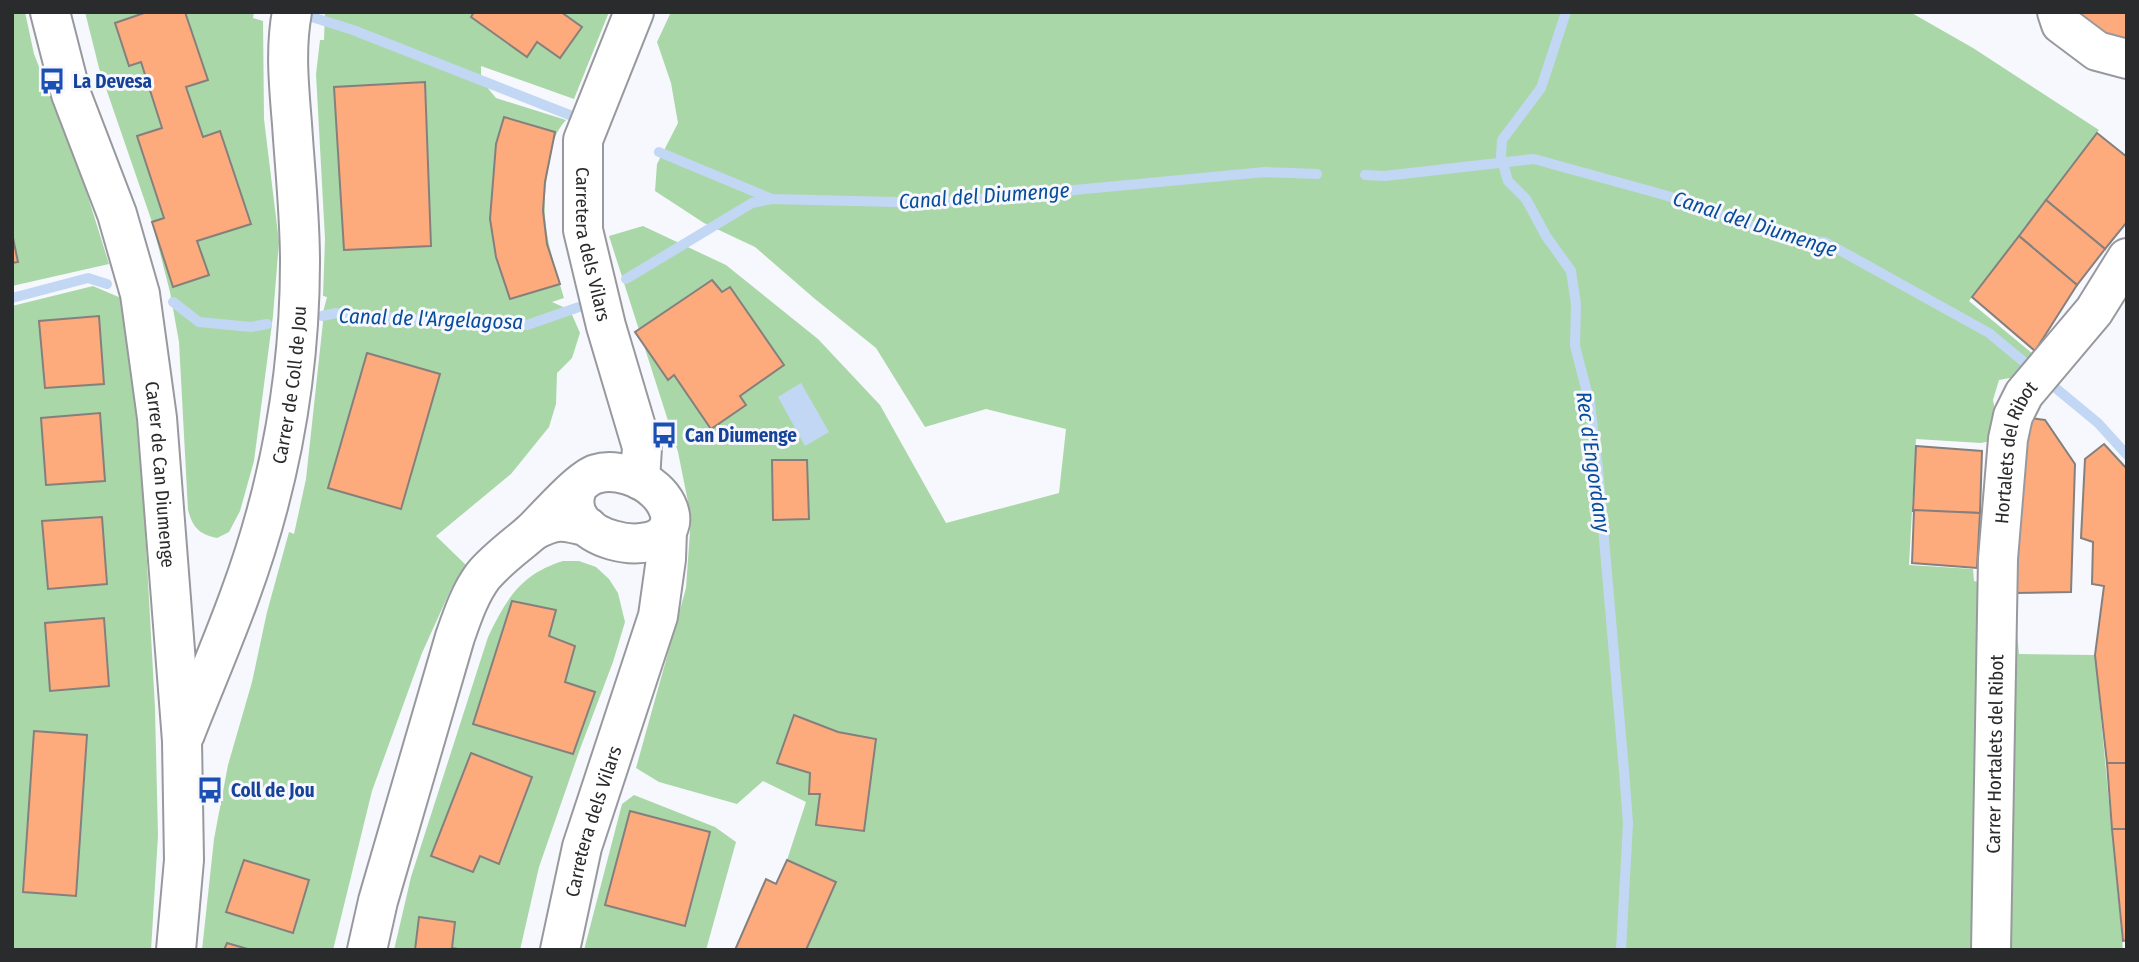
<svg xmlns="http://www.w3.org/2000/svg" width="2139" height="962" font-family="'Fira Sans Condensed',sans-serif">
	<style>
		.green { fill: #aad7a8 }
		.water { fill: #c2d7f4 }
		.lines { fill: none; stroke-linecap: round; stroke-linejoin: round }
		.stream { stroke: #c2d7f4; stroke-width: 10 }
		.building { fill: #fdaa7d; stroke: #85807d; stroke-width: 2 }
		.minor-casing { stroke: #98999e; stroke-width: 42 }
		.minor { stroke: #fff; stroke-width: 38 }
		.labels { text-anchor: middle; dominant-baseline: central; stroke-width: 6; stroke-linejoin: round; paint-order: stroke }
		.transit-label { font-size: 19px; font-weight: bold; fill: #164399; stroke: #f7f8fd; text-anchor: start }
		.street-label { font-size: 19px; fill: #2a2b2d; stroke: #f7f8fd }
		.water-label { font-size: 21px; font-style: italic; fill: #084c9c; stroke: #f7f8fd }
	</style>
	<rect width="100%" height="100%" fill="#f7f8fd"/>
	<g class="green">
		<path d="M12 12H25L34 54 80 171 109 264 12 286Z"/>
		<path d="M85 12H254L253 18 263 21 264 119 279 242 273 316 254 461 240 511 229 532 217 538C199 534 193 528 188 510L179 342 170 292 152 222 99 68Z"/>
		<path d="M325 12H609L574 99 481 66V80L496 98 566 120C553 135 554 142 550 160 538 217 548 244 564 298L552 302 570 310 580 333 572 358 557 373 556 404 549 427 511 474 436 536 466 565 451 589 422 653 372 791 333 950H202L214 839 228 765 252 682 267 612 289 532 294 534 306 479 323 322 322 316 327 297 323 296 325 239 316 74 320 40H324Z"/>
		<path d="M671 12H1910L1973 48 2099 130 1969 301 2033 354 2015 377 1999 380 1993 400 1998 426 1995 440 1981 443 1916 439 1909 565 1973 569 1974 581 2013 593 2019 654 2095 655 2123 950H735L766 879 776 884 787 860 806 802 763 781 737 804 659 782 636 768 686 588 691 517 678 452 609 236 643 226 726 265 818 339 880 405 946 523 1059 493 1066 429 986 409 925 427 876 348 815 299 755 247 704 223 655 191 657 164 678 123 671 83 657 42Z"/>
		<path d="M93 286 121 298 140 435 155 708 158 836 151 950H12V306Z"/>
		<path d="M563 561H579L596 567 609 579 618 593 625 622 613 662 580 749 539 867 520 950H394L411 877 488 637C506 599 521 574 563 561Z"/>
		<path d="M634 795 715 827 736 842 706 950H584L622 804Z"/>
	</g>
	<path class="water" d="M801 383 829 432 805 446 778 397Z"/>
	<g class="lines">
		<g class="stream">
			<path d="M1566 12 1541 88 1502 140 1501 157 1508 181 1526 199 1546 236 1571 271 1576 304 1575 346 1590 404 1598 469 1624 771 1628 823 1621 950"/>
			<path d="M299 13 353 30 585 121"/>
			<path d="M659 152 772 199 936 203 1265 172 1317 174"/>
			<path d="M1365 175 1384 176 1534 159 1668 196 1791 240 1825 242 1989 333 2098 423 2127 455"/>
			<path d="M626 279 752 203 772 199"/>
			<path d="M12 298 88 278 107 284"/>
			<path d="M173 302 199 322 251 327 267 324"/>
			<path d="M322 316 336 313 457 323 527 325 579 307"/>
		</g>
	</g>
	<g class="building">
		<path d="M147 12H185L208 80 186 87 203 137 220 131 251 224 197 241 209 275 173 287 152 222 164 218 137 136 162 128 141 62 129 66 115 23Z"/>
		<path d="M474 12H561L582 27 560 58 537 42 527 57 471 17Z"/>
		<path d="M2074 12H2127V43L2103 36Z"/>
		<path d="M425 82 431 246 344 250 334 87Z"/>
		<path d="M504 117 555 132 545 182 543 211 547 244 560 284 510 299 496 257 490 219 496 144Z"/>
		<path d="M2097 133 2127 157V222L2105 249 2046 200Z"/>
		<path d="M2046 200 2105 249 2077 285 2019 236Z"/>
		<path d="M12 233 18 262 12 263Z"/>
		<path d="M2019 236 2077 285 2035 351 1972 297Z"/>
		<path d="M712 280 722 292 730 287 784 365 740 396 746 405 711 429 674 375 668 380 635 332Z"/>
		<path d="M99 316 104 384 45 388 39 321Z"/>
		<path d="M367 353 440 374 401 509 328 488Z"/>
		<path d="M100 413 105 481 46 485 41 418Z"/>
		<path d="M2024 417 2045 420 2075 464 2071 592 2013 593Z"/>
		<path d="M2104 444 2127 469V763H2107L2095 655 2104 586 2092 584 2093 542 2081 538 2085 459Z"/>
		<path d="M1916 446 1982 451 1980 513 1913 511Z"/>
		<path d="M772 460H807L809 519 773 520Z"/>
		<path d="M1914 510 1980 513 1977 568 1912 563Z"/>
		<path d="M102 517 107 584 48 589 42 521Z"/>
		<path d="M512 601 556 610 549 636 575 646 565 682 595 692 573 754 473 724Z"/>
		<path d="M104 618 109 686 50 691 45 623Z"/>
		<path d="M794 715 838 732 876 739 864 831 816 825 820 794H809L810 773 777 763Z"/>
		<path d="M34 731 87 735 76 896 23 892Z"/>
		<path d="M471 753 532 777 499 864 480 856 473 872 431 856Z"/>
		<path d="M2107 763H2127V829H2112Z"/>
		<path d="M630 811 710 832 685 926 605 905Z"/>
		<path d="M2112 829H2127V940L2123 941Z"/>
		<path d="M244 860 309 880 293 933 226 912Z"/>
		<path d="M787 860 836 882 806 950H735L766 879 776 884Z"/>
		<path d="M419 917 455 922 452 948 464 950H415Z"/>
		<path d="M227 943 251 950H224Z"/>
	</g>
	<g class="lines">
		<g class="minor-casing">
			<g id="minor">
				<path id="s1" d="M50 12 71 94 117 214 140 294 157 418 182 741 184 860 176 950"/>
				<path id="s2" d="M634 12 583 140V230L606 326 642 447 640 480"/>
				<path d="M2057 12 2061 24 2097 51 2127 59"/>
				<path d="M577 489C556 540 662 563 670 523 672 511 664 498 655 490 641 477 615 468 596 474 581 478 545 519 533 531 556 519 562 520 588 527"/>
				<path id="s3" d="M185 734C203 688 223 642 240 595 279 489 300 375 300 262 300 216 295 170 292 124 289 87 285 49 292 12"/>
				<path d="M367 950 378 901 455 637C462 617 470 593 483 576 497 559 516 546 533 531"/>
				<path id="s4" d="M560 950 582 847 658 616 666 559 667 530"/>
				<path id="s5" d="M1991 950 1998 559 2008 439 2013 416 2024 394 2094 311 2127 258"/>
			</g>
		</g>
		<use href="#minor" class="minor"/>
	</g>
	<defs>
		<g id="bus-bare" transform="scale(2.1)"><path d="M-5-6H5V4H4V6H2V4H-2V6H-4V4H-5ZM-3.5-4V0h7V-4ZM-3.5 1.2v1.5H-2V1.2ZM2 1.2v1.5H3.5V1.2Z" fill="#1a4fb4" stroke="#f7f8fd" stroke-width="2.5" paint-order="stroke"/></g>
	</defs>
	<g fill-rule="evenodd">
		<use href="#bus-bare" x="52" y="81"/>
		<use href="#bus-bare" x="664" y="435"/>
		<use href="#bus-bare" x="210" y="790"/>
	</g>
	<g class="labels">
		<g class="transit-label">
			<text x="73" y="81">La Devesa</text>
			<text x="685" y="435">Can Diumenge</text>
			<text x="231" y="790">Coll de Jou</text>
		</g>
		<g class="street-label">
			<text stroke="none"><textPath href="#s2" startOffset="243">Carretera dels Vilars</textPath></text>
			<text stroke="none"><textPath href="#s3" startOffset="366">Carrer de Coll de Jou</textPath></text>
			<text stroke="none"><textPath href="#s5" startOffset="500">Hortalets del Ribot</textPath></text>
			<text stroke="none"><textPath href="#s1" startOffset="478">Carrer de Can Diumenge</textPath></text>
			<text stroke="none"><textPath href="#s5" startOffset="196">Carrer Hortalets del Ribot</textPath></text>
			<text stroke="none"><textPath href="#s4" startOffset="133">Carretera dels Vilars</textPath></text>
		</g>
		<g class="water-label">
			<text transform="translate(984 196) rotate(-4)">Canal del Diumenge</text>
			<text transform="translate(1755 224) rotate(18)">Canal del Diumenge</text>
			<text transform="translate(431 319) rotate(2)">Canal de l'Argelagosa</text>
			<text transform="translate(1593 462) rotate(82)">Rec d'Engordany</text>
		</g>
	</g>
	<rect width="2139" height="962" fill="none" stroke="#2a2b2d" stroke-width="28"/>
</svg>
